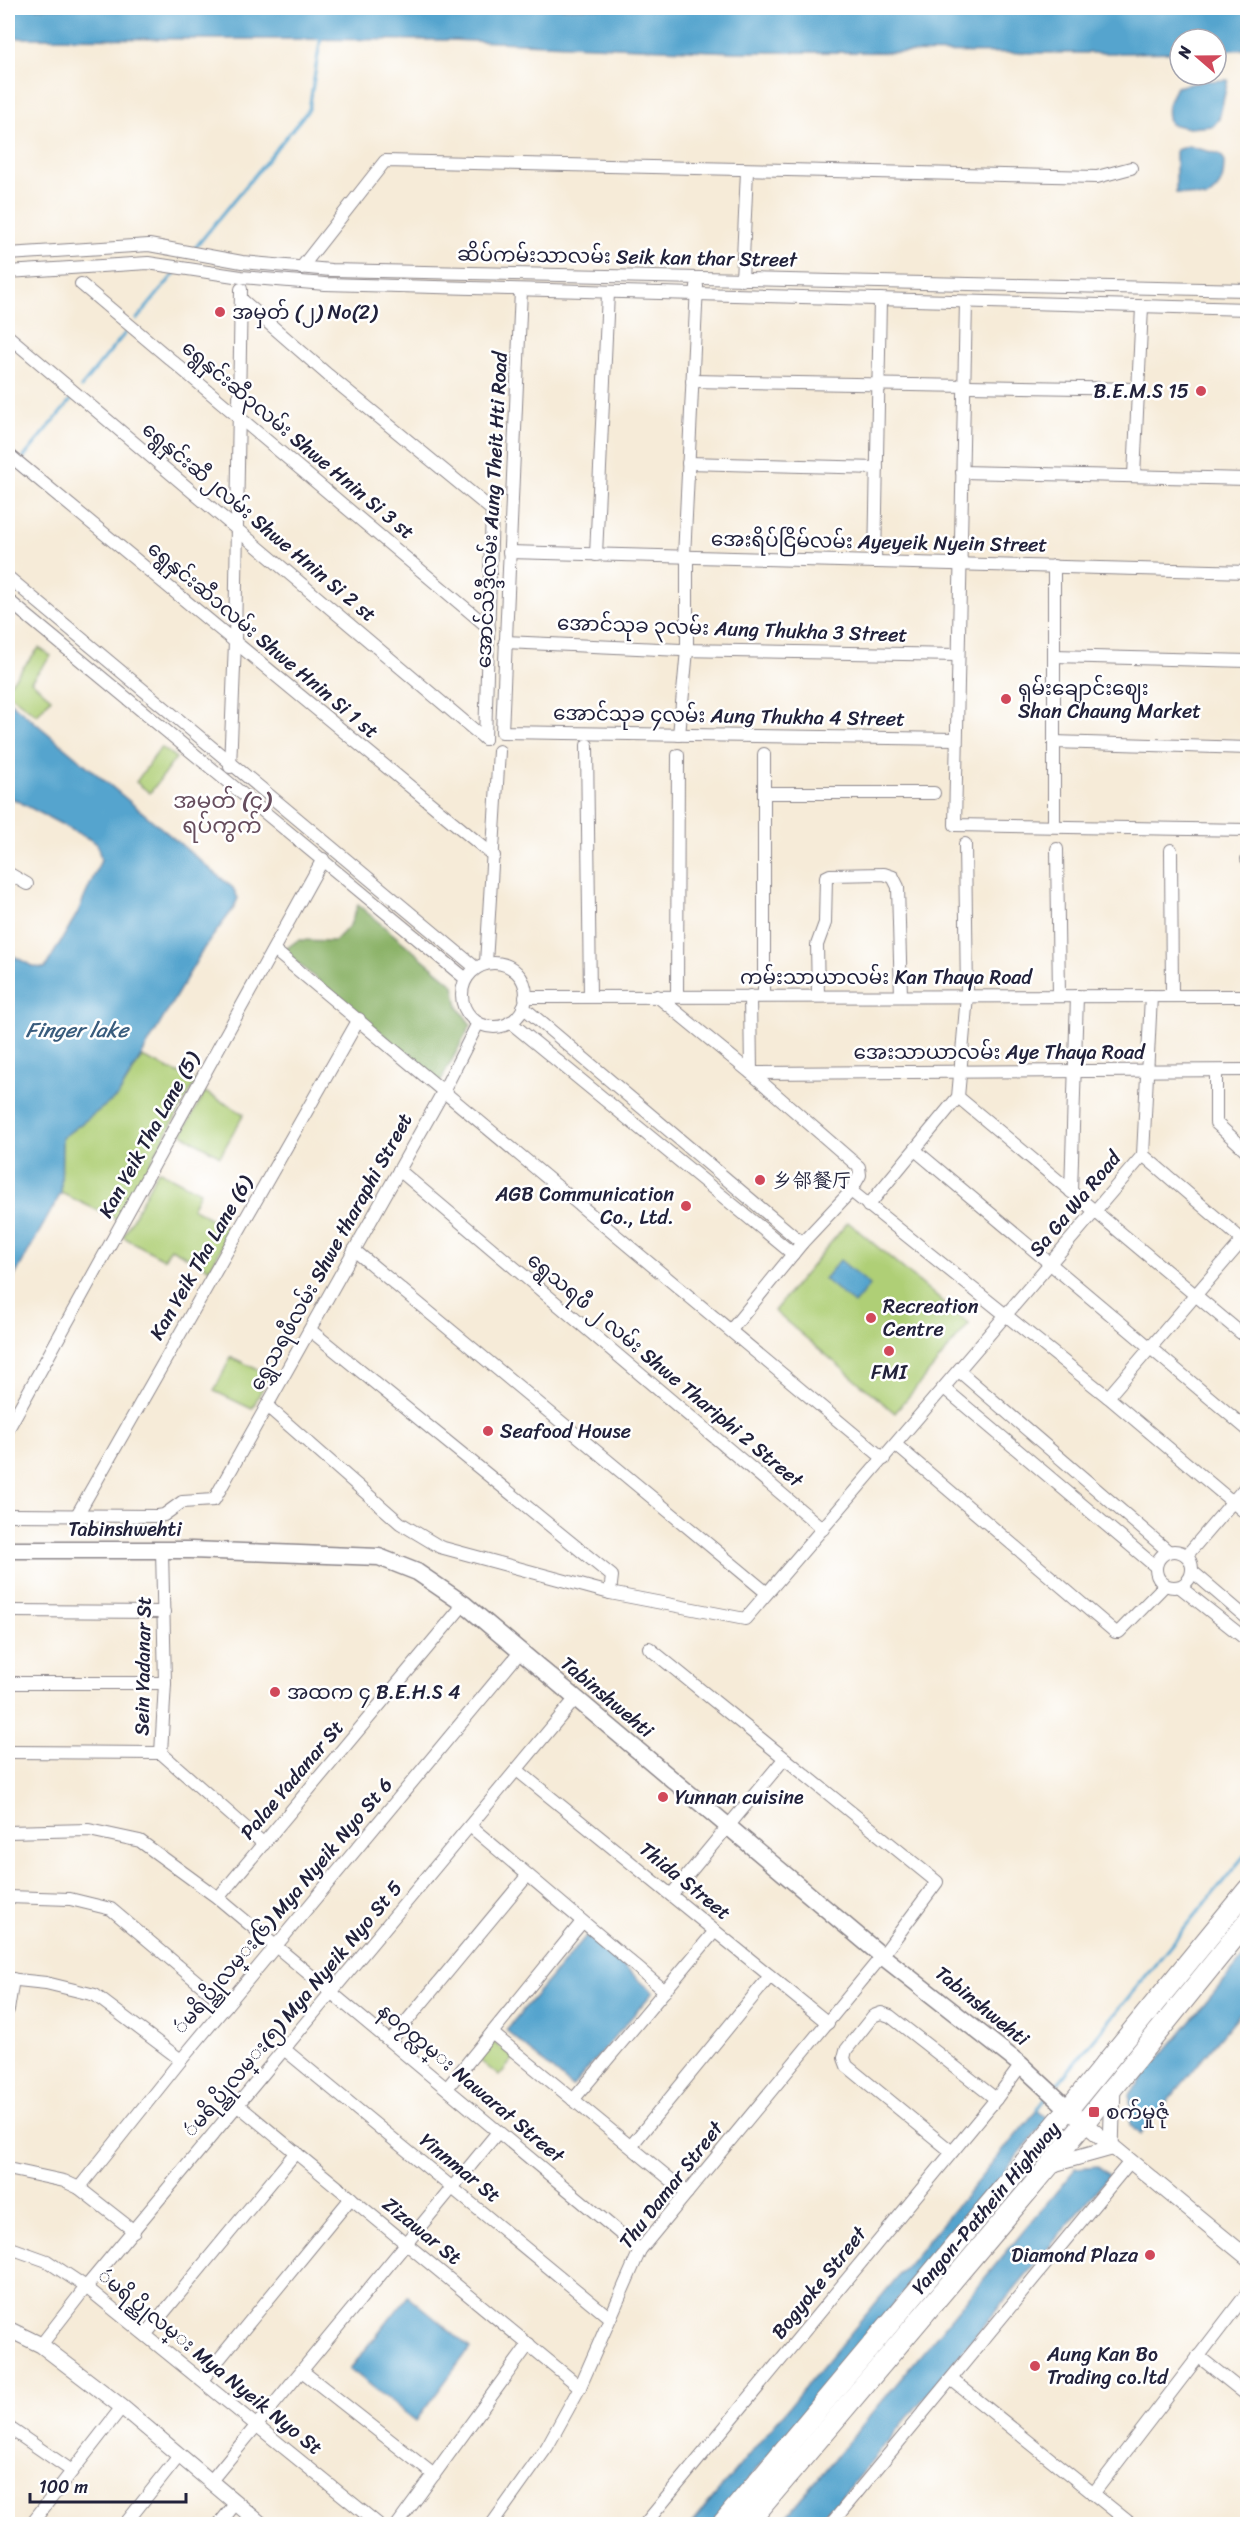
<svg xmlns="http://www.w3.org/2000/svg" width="1255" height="2532" font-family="Sriracha,'LXGW WenKai TC','Noto Sans Myanmar',sans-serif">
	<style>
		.green { fill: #afcf76; stroke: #687858; stroke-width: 1.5 }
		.forest { fill: #8bb267; stroke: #566a51; stroke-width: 1.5 }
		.water { fill: #55a4ce; stroke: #3c6384; stroke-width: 1.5 }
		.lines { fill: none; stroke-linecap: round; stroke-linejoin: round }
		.stream { stroke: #55a4ce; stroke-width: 3 }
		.minor-casing { stroke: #8c868a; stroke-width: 14 }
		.tertiary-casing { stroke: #8c868a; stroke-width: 17 }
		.secondary-casing { stroke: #8c868a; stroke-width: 19 }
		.primary-casing { stroke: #8c868a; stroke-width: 22 }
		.minor { stroke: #fff; stroke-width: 12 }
		.tertiary { stroke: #fff; stroke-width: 15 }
		.secondary { stroke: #fff; stroke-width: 16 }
		.primary { stroke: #fff; stroke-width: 20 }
		.poi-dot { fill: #d1495b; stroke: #fff; stroke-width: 2 }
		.labels { text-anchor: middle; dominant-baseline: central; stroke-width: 5; stroke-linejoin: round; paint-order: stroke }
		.street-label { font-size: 20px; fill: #22223b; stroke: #fff }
		.poi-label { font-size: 20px; fill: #22223b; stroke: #fff; text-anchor: start }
		.water-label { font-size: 21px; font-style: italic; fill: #395c7d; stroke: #fff }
		.quarter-label { font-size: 22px; fill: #674e5e; stroke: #fff }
	</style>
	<rect width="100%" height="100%" fill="#fff"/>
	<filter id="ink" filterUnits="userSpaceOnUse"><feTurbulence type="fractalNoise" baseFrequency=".0167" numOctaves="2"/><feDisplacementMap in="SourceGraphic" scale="12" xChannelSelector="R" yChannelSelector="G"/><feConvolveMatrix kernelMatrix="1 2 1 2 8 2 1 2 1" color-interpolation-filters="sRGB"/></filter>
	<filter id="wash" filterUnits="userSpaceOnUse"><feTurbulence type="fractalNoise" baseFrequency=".008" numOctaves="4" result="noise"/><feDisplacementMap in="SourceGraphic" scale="24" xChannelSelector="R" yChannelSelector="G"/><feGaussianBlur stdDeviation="1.35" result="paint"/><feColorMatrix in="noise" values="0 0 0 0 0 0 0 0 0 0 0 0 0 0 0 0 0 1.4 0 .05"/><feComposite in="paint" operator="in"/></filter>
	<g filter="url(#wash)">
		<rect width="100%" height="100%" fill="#f6ebd8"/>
		<g class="green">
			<path d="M39 648 51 656 31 681 51 698 37 715 8 693V686Z"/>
			<path d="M161 747 176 758 150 793 136 782Z"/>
			<path d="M142 1057 196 1081 118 1220 61 1193 62 1138 118 1096Z"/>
			<path d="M205 1092 244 1114 220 1156 182 1134Z"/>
			<path d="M158 1170 200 1192 192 1208 231 1230 210 1269 171 1248 164 1259 123 1237Z"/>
			<path d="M848 1222 969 1324 895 1413 774 1311Z"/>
			<path d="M231 1357 269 1375 252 1409 214 1391Z"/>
			<path d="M493 2041 514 2058 499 2076 478 2059Z"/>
		</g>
		<path class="forest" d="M358 905 454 985 458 1007 471 1025 440 1082 283 951 298 940 335 941 350 925Z"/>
		<g class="water">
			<path d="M8 8H1247L1248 49 1216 51V39H1180V52L1124 53 735 52 450 40 8 38Z"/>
			<path d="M1228 80 1219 119 1213 126 1189 128 1170 124C1164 109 1169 100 1176 87L1205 81Z"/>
			<path d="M1188 146 1219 154 1224 159C1224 179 1223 186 1207 198L1176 193V150Z"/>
			<path d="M8 700 233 888 238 898 234 908 204 948 118 1096 62 1138 61 1193 8 1288V953L34 967 45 968 77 914 101 860 97 844 91 840 8 796Z"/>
			<path d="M840 1260 870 1285 854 1304 824 1279Z"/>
			<path d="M587 1935 653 1992 572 2087 506 2030Z"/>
			<path d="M1247 1953V2005L1140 2135 1130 2125V2094Z"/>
			<path d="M1037 2110 1048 2119 711 2524H691Z"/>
			<path d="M1098 2166 1109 2175 819 2524H780L1076 2168Z"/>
			<path d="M408 2296 470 2348 416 2421 350 2369Z"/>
		</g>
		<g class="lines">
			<g class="stream">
				<path d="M195 248 309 109 321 37"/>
				<path d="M137 319 175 273"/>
				<path d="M81 387 126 332"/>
				<path d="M24 457 71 400"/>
				<path d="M8 477 14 470"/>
				<path d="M1055 2087 1248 1851"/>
				<path d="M1037 2110 1047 2097"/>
			</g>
		</g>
	</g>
	<g filter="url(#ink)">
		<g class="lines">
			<g class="minor-casing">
				<g id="minor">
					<path d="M8 254 149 245 242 262 331 270 1248 290"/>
					<path d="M301 268 385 161 1097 177 1131 168"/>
					<path d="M8 272 148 263 241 277 325 284 1248 309"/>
					<path d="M742 280 747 171"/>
					<path d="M81 284 489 628"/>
					<path d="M521 290 502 732 956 739"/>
					<path d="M241 299 328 375 492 510 485 739"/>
					<path d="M966 302 955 825 1248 830"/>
					<path d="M8 336 485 739"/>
					<path d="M692 381 1137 389"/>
					<path d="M8 454 494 856"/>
					<path d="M688 463 877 468"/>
					<path d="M962 472 1248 479"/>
					<path d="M1134 476 1142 307"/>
					<path d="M509 552 1248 572"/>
					<path d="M596 555 608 293"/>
					<path d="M684 557 697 286"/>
					<path d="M875 562 880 299"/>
					<path d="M1054 566V825"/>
					<path d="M8 577 476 968"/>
					<path d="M8 600 466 979"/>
					<path d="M505 642 681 650 958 655"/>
					<path d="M1054 656 1248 661"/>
					<path d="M679 735 687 650V557"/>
					<path d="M1054 742 1248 748"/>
					<path d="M587 745 590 996"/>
					<path d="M764 754V996"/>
					<path d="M230 767 235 642 241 289"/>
					<path d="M764 793H934"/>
					<path d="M1057 849 1059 996"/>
					<path d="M1171 850 1172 996"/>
					<path d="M1247 859H1248"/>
					<path d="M8 873 27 884"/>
					<path d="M274 950 884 1459"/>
					<path d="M486 963 499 751"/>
					<circle cx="494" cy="995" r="32"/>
					<path d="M657 996 751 1073 859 1167 860 1175 851 1191 802 1243 731 1330"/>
					<path d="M677 996 678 755"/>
					<path d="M750 996 751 1073 1248 1070"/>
					<path d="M818 996 817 945 825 923 826 877 830 875 884 874 893 877 898 887 901 996"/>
					<path d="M525 997 1248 996"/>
					<path d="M523 1007 802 1243"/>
					<path d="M510 1022 793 1254"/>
					<path d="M1216 1071V1123L1248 1152"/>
					<path d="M958 1097 1248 1339"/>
					<path d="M915 1150 1248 1430"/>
					<path d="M1143 1155 1247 1244"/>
					<path d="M399 1170 823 1529"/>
					<path d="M851 1191 1108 1397 1248 1515"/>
					<path d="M1071 1192 1077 996"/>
					<path d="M868 1206 958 1097 967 996 965 844"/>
					<path d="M354 1250 767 1593"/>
					<path d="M310 1330 612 1576 610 1593"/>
					<path d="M959 1371 1168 1551"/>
					<path d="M944 1388 1156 1567"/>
					<path d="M1108 1397 1248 1234"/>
					<path d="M267 1406 400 1523 440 1547 610 1593 745 1619 1143 1155 1151 996"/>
					<path d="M8 1429 323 859"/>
					<path d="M896 1445 1115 1632H1119L1165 1585"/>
					<path d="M8 1515 158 1516 164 1515 182 1502 214 1500 443 1092 478 1023"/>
					<path d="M77 1515 359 1019"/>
					<path d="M162 1550 165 1683 161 1753 264 1844"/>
					<circle cx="1174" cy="1569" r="18"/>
					<path d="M1187 1555 1248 1484"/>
					<path d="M1193 1572 1248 1619"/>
					<path d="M1180 1587 1248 1641"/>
					<path d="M8 1611 164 1612"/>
					<path d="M8 1683H165"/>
					<path d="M8 1752 161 1753"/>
					<path d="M517 1770 828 2023"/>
					<path d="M470 1826 665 1991"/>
					<path d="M8 1832 89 1830 140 1841 218 1898 640 2250"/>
					<path d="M671 1895 784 1759"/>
					<path d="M8 1897 70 1899 111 1909 226 2006"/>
					<path d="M218 1898 464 1604"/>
					<path d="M8 1979 46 1983 95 1995 181 2060"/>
					<path d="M8 2010 13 1979"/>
					<path d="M492 2033 687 2193"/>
					<path d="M391 2040 527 1876"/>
					<path d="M284 2049 610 2318"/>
					<path d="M447 2088 582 1922"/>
					<path d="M573 2100 715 1931"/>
					<path d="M238 2105 580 2387"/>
					<path d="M631 2146 770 1976"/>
					<path d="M952 2152 847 2066 844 2058 846 2050 873 2016 881 2013 890 2016 996 2099"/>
					<path d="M8 2169 64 2181 79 2188 134 2231"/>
					<path d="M79 2188 181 2060 521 1651"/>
					<path d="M8 2247 47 2261 86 2287 378 2524"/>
					<path d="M146 2334 296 2152"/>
					<path d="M41 2345 86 2287 576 1698"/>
					<path d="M1198 2356 1248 2396"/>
					<path d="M302 2371 434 2475"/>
					<path d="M951 2379 1131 2524"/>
					<path d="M202 2380 351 2198"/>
					<path d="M8 2427 72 2471"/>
					<path d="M210 2482 498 2132"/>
					<path d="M1093 2494 1248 2292"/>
					<path d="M8 2521 13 2524"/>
					<path d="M31 2524 122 2407"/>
					<path d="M125 2524 179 2456"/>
					<path d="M219 2524 236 2503"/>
					<path d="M398 2524 529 2344"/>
					<path d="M492 2524 547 2447 580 2387 640 2250 882 1956 937 1882 649 1648"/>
					<path d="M645 2524 996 2099 1021 2065"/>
					<path d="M831 2524 1129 2163"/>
				</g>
			</g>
			<g class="tertiary-casing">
				<g id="tertiary">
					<path d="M1084 2123 1248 2258"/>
					<path d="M1111 2148 1113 2085"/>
					<path d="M1050 2165 1111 2148"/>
					<path d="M8 2329 41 2345 122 2407 261 2524"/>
				</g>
			</g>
			<g class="secondary-casing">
				<path id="secondary" d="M8 1550H191L379 1557 417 1572 464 1604 882 1956 1021 2065 1076 2116"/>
			</g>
			<g class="primary-casing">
				<g id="primary">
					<path d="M722 2524 1034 2151 1248 1889"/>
					<path d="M747 2524 1050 2165 1248 1921"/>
				</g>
			</g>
			<use href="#minor" class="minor"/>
			<use href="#tertiary" class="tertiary"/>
			<use href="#secondary" class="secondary"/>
			<use href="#primary" class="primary"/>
		</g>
	</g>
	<g class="poi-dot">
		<circle cx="220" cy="312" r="6"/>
		<circle cx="1201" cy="391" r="6"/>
		<circle cx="1006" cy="699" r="6"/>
		<circle cx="760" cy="1180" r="6"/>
		<circle cx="686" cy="1206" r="6"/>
		<circle cx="871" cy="1318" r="6"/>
		<circle cx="889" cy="1351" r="6"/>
		<circle cx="488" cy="1431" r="6"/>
		<circle cx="275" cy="1692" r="6"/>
		<circle cx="663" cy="1797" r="6"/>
		<rect x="1088" y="2106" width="12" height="12" rx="3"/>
		<circle cx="1150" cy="2255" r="6"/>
		<circle cx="1035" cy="2366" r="6"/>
	</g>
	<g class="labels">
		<g class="street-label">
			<text transform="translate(627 257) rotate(1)">ဆိပ်ကမ်းသာလမ်း Seik kan thar Street</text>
			<text transform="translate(298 440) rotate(40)">ရွေနှင်းဆီ၃လမ်း Shwe Hnin Si 3 st</text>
			<text transform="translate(492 510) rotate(-87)">အောင်သိဒ္ဒီလမ်း Aung Theit Hti Road</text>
			<text transform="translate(259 522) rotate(40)">ရွေနှင်းဆီ၂လမ်း Shwe Hnin Si 2 st</text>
			<text transform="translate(879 542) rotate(1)">အေးရိပ်ငြိမ်လမ်း Ayeyeik Nyein Street</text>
			<text transform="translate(732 629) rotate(2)">အောင်သုခ ၃လမ်း Aung Thukha 3 Street</text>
			<text transform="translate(263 640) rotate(40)">ရွေနှင်းဆီ၁လမ်း Shwe Hnin Si 1 st</text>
			<text transform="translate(729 716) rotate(1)">အောင်သုခ ၄လမ်း Aung Thukha 4 Street</text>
			<text x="886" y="977">ကမ်းသာယာလမ်း Kan Thaya Road</text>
			<text x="999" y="1052">အေးသာယာလမ်း Aye Thaya Road</text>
			<text transform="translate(149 1135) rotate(-61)">Kan Yeik Tha Lane (5)</text>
			<text transform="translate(1075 1204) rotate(-50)">Sa Ga Wa Road</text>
			<text transform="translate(331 1252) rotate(-61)">ရွှေသရဖီလမ်း Shwe tharaphi Street</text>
			<text transform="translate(201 1258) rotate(-60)">Kan Yeik Tha Lane (6)</text>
			<text transform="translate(665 1370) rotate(40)">ရွေသရဖီ ၂ လမ်း Shwe Thariphi 2 Street</text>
			<text x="125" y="1529">Tabinshwehti</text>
			<text transform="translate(143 1666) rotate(-89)">Sein Yadanar St</text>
			<text transform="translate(607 1697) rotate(40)">Tabinshwehti</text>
			<text transform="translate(292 1780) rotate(-50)">Palae Yadanar St</text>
			<text transform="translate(685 1881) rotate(39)">Thida Street</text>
			<text transform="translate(283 1906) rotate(-50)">ဴမရိပ္ညိုလမ္း(၆) Mya Nyeik Nyo St 6</text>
			<text transform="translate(982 2006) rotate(39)">Tabinshwehti</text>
			<text transform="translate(293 2009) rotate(-50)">ဴမရိပ္ညိုလမ္း(၅) Mya Nyeik Nyo St 5</text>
			<text transform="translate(471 2083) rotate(40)">နဝ၇တ္လမ္း Nawarat Street</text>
			<text transform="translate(460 2168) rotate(39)">Yinnmar St</text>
			<text transform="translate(671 2185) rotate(-52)">Thu Damar Street</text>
			<text transform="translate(986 2208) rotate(-50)">Yangon-Pathein Highway</text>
			<text transform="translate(422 2231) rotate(39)">Zizawar St</text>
			<text transform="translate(819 2283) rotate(-51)">Bogyoke Street</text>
			<text transform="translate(210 2362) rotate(39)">ဴမရိပ္ညိုလမ္း Mya Nyeik Nyo St</text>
		</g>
		<g class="poi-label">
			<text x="232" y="312">အမှတ် (၂) No(2)</text>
			<text x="1189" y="391" text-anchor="end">B.E.M.S 15</text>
			<text x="1018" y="688">ရှမ်းချောင်းဈေး<tspan x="1018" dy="23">Shan Chaung Market</tspan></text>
			<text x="772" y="1180">乡邻餐厅</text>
			<text x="674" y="1194" text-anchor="end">AGB Communication<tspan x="674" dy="23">Co., Ltd.</tspan></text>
			<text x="883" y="1306">Recreation<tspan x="883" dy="23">Centre</tspan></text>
			<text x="889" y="1372" text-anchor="middle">FMI</text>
			<text x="500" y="1431">Seafood House</text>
			<text x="287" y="1692">အထက ၄ B.E.H.S 4</text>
			<text x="675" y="1797">Yunnan cuisine</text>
			<text x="1106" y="2112">စက်မှုဇုံ</text>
			<text x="1138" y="2255" text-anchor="end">Diamond Plaza</text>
			<text x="1047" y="2354">Aung Kan Bo<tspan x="1047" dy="23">Trading co.ltd</tspan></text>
		</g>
		<g class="water-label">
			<text x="77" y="1030">Finger lake</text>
		</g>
		<g class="quarter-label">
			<text x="222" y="800">အမှတ် (၄)<tspan x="222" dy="25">ရပ်ကွက်</tspan></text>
		</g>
	</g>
	<rect width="1255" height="2532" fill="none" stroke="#fff" stroke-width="30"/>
	<g transform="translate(1198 57) rotate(290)"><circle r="28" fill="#ffffff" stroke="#a7a7b1" stroke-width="1.5"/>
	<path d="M0-4.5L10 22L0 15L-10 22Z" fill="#d1495b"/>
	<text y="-9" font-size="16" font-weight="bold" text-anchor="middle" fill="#22223b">N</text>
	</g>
	<path d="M30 2493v9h156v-9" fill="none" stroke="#22223b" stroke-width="3"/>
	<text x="39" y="2493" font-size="18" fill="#22223b" stroke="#ffffff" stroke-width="4.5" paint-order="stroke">100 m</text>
</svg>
